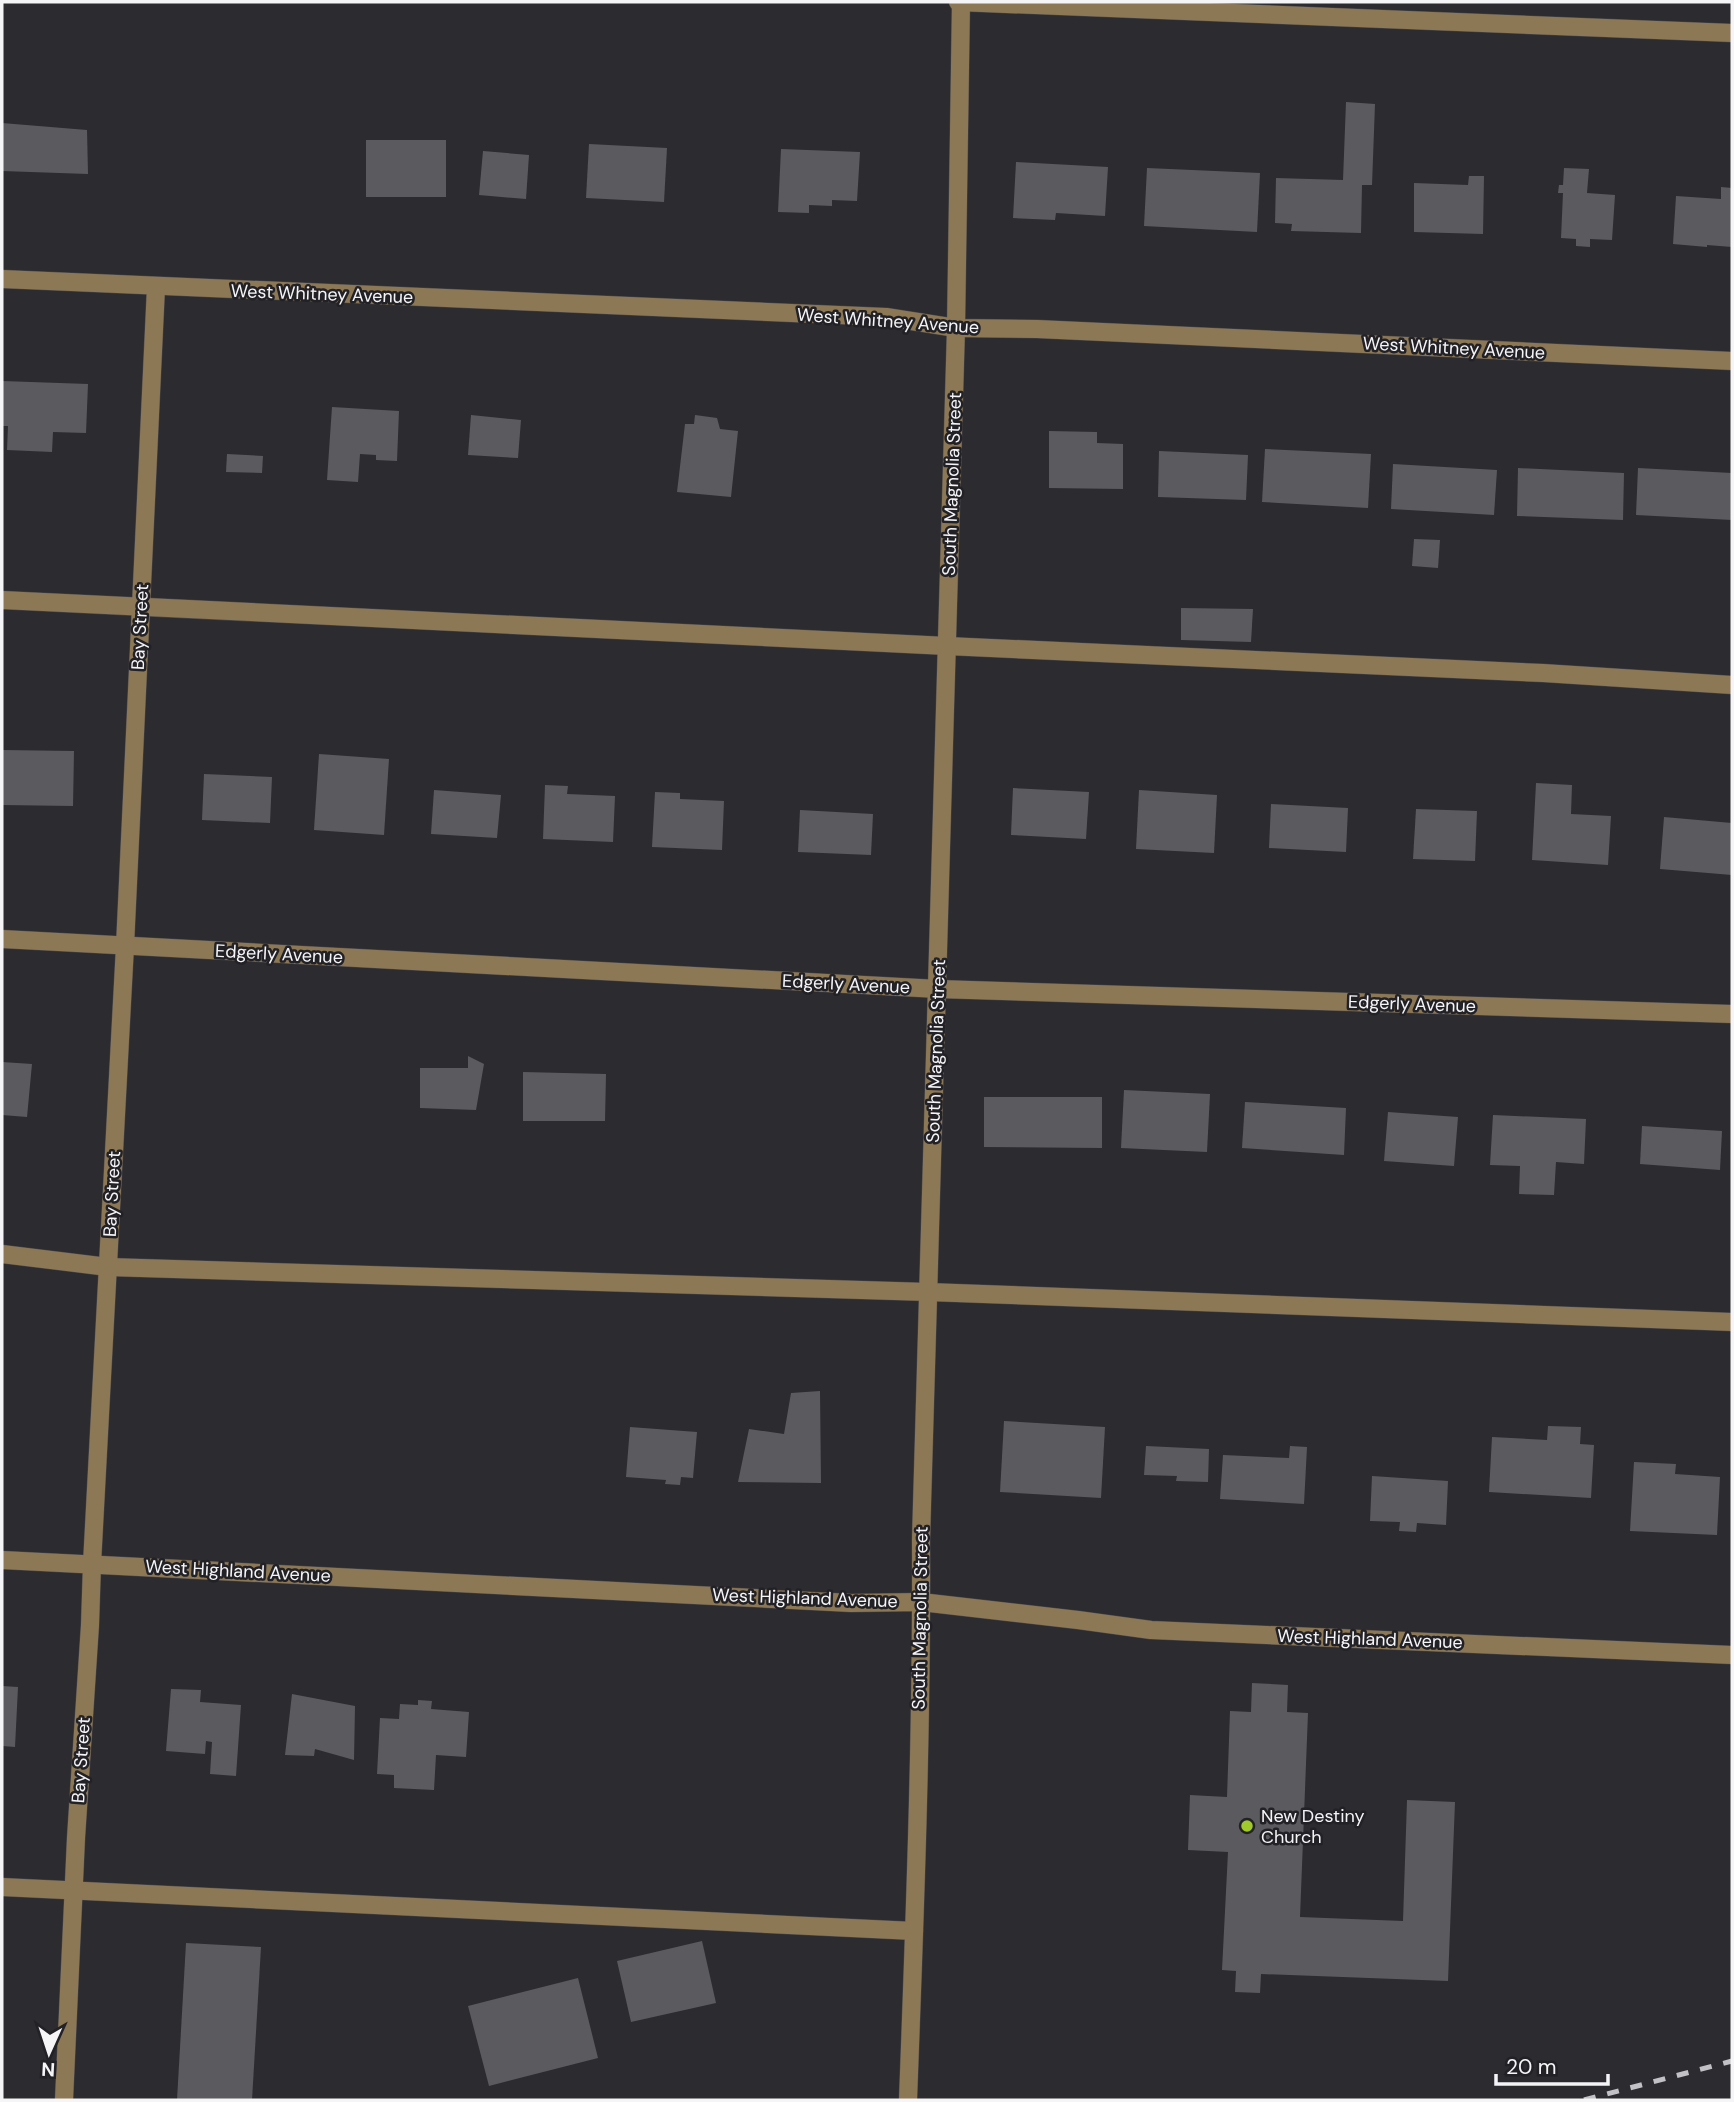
<svg xmlns="http://www.w3.org/2000/svg" width="1734" height="2102" font-family="'DM Sans',sans-serif">
	<style>
		.building { fill: #5b5b5f }
		.lines { fill: none; stroke-linecap: round; stroke-linejoin: round }
		.minor-casing { stroke: #48474b; stroke-width: 19 }
		.minor { stroke: #8d7856; stroke-width: 18 }
		.rail { stroke: #c2c1c5; stroke-width: 5; stroke-dasharray: 12 12; stroke-linecap: butt }
		.poi-dot { fill: #a0c92c; stroke: #222125; stroke-width: 2.5 }
		.labels { text-anchor: middle; dominant-baseline: central; stroke-width: 5; stroke-linejoin: round; paint-order: stroke }
		.street-label { font-size: 18px; fill: #f5f4f7; stroke: #222125 }
		.poi-label { font-size: 18px; fill: #f5f4f7; stroke: #222125; text-anchor: start }
	</style>
	<rect width="100%" height="100%" fill="#2c2b2f"/>
	<g class="building">
		<path d="M1346 102 1375 104 1372 185H1362L1361 233 1291 231 1292 224 1275 223 1276 178 1343 180Z"/>
		<path d="M2 123 87 130 88 174 2 171Z"/>
		<rect x="366" y="140" width="80" height="57"/>
		<path d="M589 144 667 148 664 202 586 198Z"/>
		<path d="M781 149 860 152 857 201 832 200V206L809 205V213L778 212Z"/>
		<path d="M483 151 529 155 526 199 479 195Z"/>
		<path d="M1016 162 1108 167 1105 216 1056 213 1055 220 1013 218Z"/>
		<path d="M1147 168 1260 173 1257 232 1144 226Z"/>
		<path d="M1564 168 1589 169 1587 193 1615 195 1612 240 1590 239V247L1576 246V239L1561 238 1563 193H1558L1559 185H1563Z"/>
		<path d="M1469 176H1484L1483 234 1414 232V183L1468 185Z"/>
		<path d="M1721 187 1732 188V247L1707 245V247L1673 244 1676 196 1721 199Z"/>
		<path d="M2 381 88 384 86 433 53 432 52 452 7 450 8 426H2Z"/>
		<path d="M332 407 399 411 397 461 376 460V455L360 454 358 482 327 480Z"/>
		<path d="M471 415 521 420 518 458 468 455Z"/>
		<path d="M695 415 717 418 720 429 738 431 731 497 677 492 685 424H694Z"/>
		<path d="M1049 431 1097 432V443L1123 444V489L1049 488Z"/>
		<path d="M1265 449 1371 454 1368 508 1262 502Z"/>
		<path d="M1159 451 1248 455 1246 500 1158 497Z"/>
		<path d="M227 454 263 456 262 473 226 472Z"/>
		<path d="M1393 464 1497 470 1494 515 1391 509Z"/>
		<path d="M1518 468 1624 473 1623 520 1517 516Z"/>
		<path d="M1638 468 1732 473V520L1636 515Z"/>
		<path d="M1414 539 1440 540 1438 568 1412 566Z"/>
		<path d="M1181 608 1253 609 1251 642 1181 640Z"/>
		<path d="M2 750 74 751 73 806 2 805Z"/>
		<path d="M319 754 389 759 384 835 314 830Z"/>
		<path d="M204 774 272 777 270 823 202 820Z"/>
		<path d="M1536 783 1572 785 1571 814 1611 816 1608 865 1532 860Z"/>
		<path d="M545 785 568 786 567 794 615 796 613 842 543 839Z"/>
		<path d="M1013 788 1089 792 1086 839 1011 835Z"/>
		<path d="M434 790 501 795 497 838 431 834Z"/>
		<path d="M1139 790 1217 795 1214 853 1136 849Z"/>
		<path d="M655 792 680 793V799L724 801 722 850 652 847Z"/>
		<path d="M1271 804 1348 808 1346 852 1269 848Z"/>
		<path d="M1416 809 1477 811 1475 861 1413 859Z"/>
		<path d="M800 810 873 814 871 855 798 852Z"/>
		<path d="M1664 817 1732 823V875L1660 869Z"/>
		<path d="M468 1056 484 1064 476 1110 420 1108V1068H468Z"/>
		<path d="M2 1062 32 1064 27 1117 2 1115Z"/>
		<path d="M523 1072 606 1074 605 1121H523Z"/>
		<path d="M1124 1090 1210 1094 1207 1152 1121 1148Z"/>
		<path d="M984 1097H1102V1148L984 1147Z"/>
		<path d="M1245 1102 1346 1108 1344 1155 1242 1148Z"/>
		<path d="M1388 1112 1458 1117 1454 1166 1384 1161Z"/>
		<path d="M1493 1115 1586 1119 1584 1164 1556 1162 1554 1195 1519 1194 1520 1166 1490 1165Z"/>
		<path d="M1642 1126 1722 1131 1720 1170 1640 1164Z"/>
		<path d="M820 1391 821 1483 738 1482 749 1429 784 1434 791 1393Z"/>
		<path d="M1004 1421 1105 1427 1101 1498 1000 1492Z"/>
		<path d="M1548 1426 1581 1427 1580 1444 1594 1445 1591 1498 1489 1492 1492 1437 1547 1440Z"/>
		<path d="M630 1427 697 1432 693 1478 681 1477 680 1485 665 1484 666 1480 626 1477Z"/>
		<path d="M1146 1446 1209 1449 1208 1482 1176 1481 1177 1476 1144 1475Z"/>
		<path d="M1290 1446 1307 1447 1304 1504 1220 1499 1223 1455 1289 1458Z"/>
		<path d="M1634 1462 1676 1464 1675 1474 1720 1477 1717 1535 1630 1531Z"/>
		<path d="M1372 1476 1448 1481 1446 1525 1417 1523 1416 1532 1399 1531 1400 1522 1370 1521Z"/>
		<path d="M1252 1683 1288 1685 1287 1712 1308 1713 1300 1917 1403 1921 1407 1800 1455 1802 1448 1981 1261 1974 1260 1993 1235 1992 1236 1971 1222 1970 1228 1852 1188 1850 1190 1795 1227 1797 1230 1711 1251 1712Z"/>
		<path d="M2 1686 18 1687 15 1747 2 1746Z"/>
		<path d="M171 1689 201 1690 200 1702 241 1705 236 1776 210 1774 212 1742 206 1741 205 1754 166 1751Z"/>
		<path d="M292 1694 355 1706 354 1760 315 1749 314 1756 285 1755Z"/>
		<path d="M418 1700 432 1701 431 1709 469 1712 466 1757 436 1755 434 1790 394 1788V1775L377 1774 380 1718 399 1719 400 1704 418 1705Z"/>
		<path d="M702 1941 716 2003 631 2022 617 1961Z"/>
		<path d="M186 1943 261 1947 252 2100H177Z"/>
		<path d="M578 1978 598 2058 489 2086 468 2006Z"/>
	</g>
	<g class="lines">
		<g class="minor-casing">
			<g id="minor">
				<path d="M958 2 1732 33"/>
				<path d="M2 279 886 317 956 328 1037 329 1732 361"/>
				<path d="M2 600 947 646 1543 673 1732 685"/>
				<path d="M2 939 938 989 1732 1014"/>
				<path d="M2 1254 108 1267 928 1292 1732 1322"/>
				<path d="M2 1560 851 1603 921 1602 1078 1620 1151 1630 1732 1655"/>
				<path d="M2 1887 914 1931"/>
				<path d="M64 2100 76 1838 90 1625 92 1564 125 946 156 287"/>
				<path d="M908 2100C915 1914 922 1727 921 1540L956 328 961 2"/>
			</g>
		</g>
		<use href="#minor" class="minor"/>
		<path class="rail" d="M1584 2100 1732 2061"/>
	</g>
	<circle class="poi-dot" cx="1247" cy="1826" r="7"/>
	<g class="labels">
		<g class="street-label">
			<text transform="translate(322 294) rotate(2)">West Whitney Avenue</text>
			<text transform="translate(888 321) rotate(4)">West Whitney Avenue</text>
			<text transform="translate(1454 348) rotate(3)">West Whitney Avenue</text>
			<text transform="translate(952 484) rotate(-88)">South Magnolia Street</text>
			<text transform="translate(140 627) rotate(-87)">Bay Street</text>
			<text transform="translate(279 954) rotate(3)">Edgerly Avenue</text>
			<text transform="translate(846 984) rotate(3)">Edgerly Avenue</text>
			<text transform="translate(1412 1004) rotate(2)">Edgerly Avenue</text>
			<text transform="translate(936 1051) rotate(-88)">South Magnolia Street</text>
			<text transform="translate(112 1194) rotate(-87)">Bay Street</text>
			<text transform="translate(238 1571) rotate(3)">West Highland Avenue</text>
			<text transform="translate(805 1598) rotate(2)">West Highland Avenue</text>
			<text transform="translate(920 1618) rotate(-89)">South Magnolia Street</text>
			<text transform="translate(1370 1639) rotate(2)">West Highland Avenue</text>
			<text transform="translate(81 1760) rotate(-86)">Bay Street</text>
		</g>
		<g class="poi-label">
			<text x="1261" y="1816">New Destiny<tspan x="1261" dy="21">Church</tspan></text>
		</g>
	</g>
	<rect width="1734" height="2102" fill="none" stroke="#f5f4f7" stroke-width="7"/>
	<g transform="translate(49 2053) rotate(183)" stroke="#222125" stroke-width="5" paint-order="stroke">
	<path d="M0-5L12 26L0 18L-12 26Z" fill="#f5f4f7"/>
	<text y="-10" font-size="19" font-weight="bold" text-anchor="middle" fill="#f5f4f7">N</text>
	</g>
	<path d="M1496 2074v10h112v-10" fill="none" stroke="#f5f4f7" stroke-width="3.5"/>
	<text x="1506" y="2074" font-size="21" fill="#f5f4f7" stroke="#222125" stroke-width="5" paint-order="stroke">20 m</text>
</svg>
